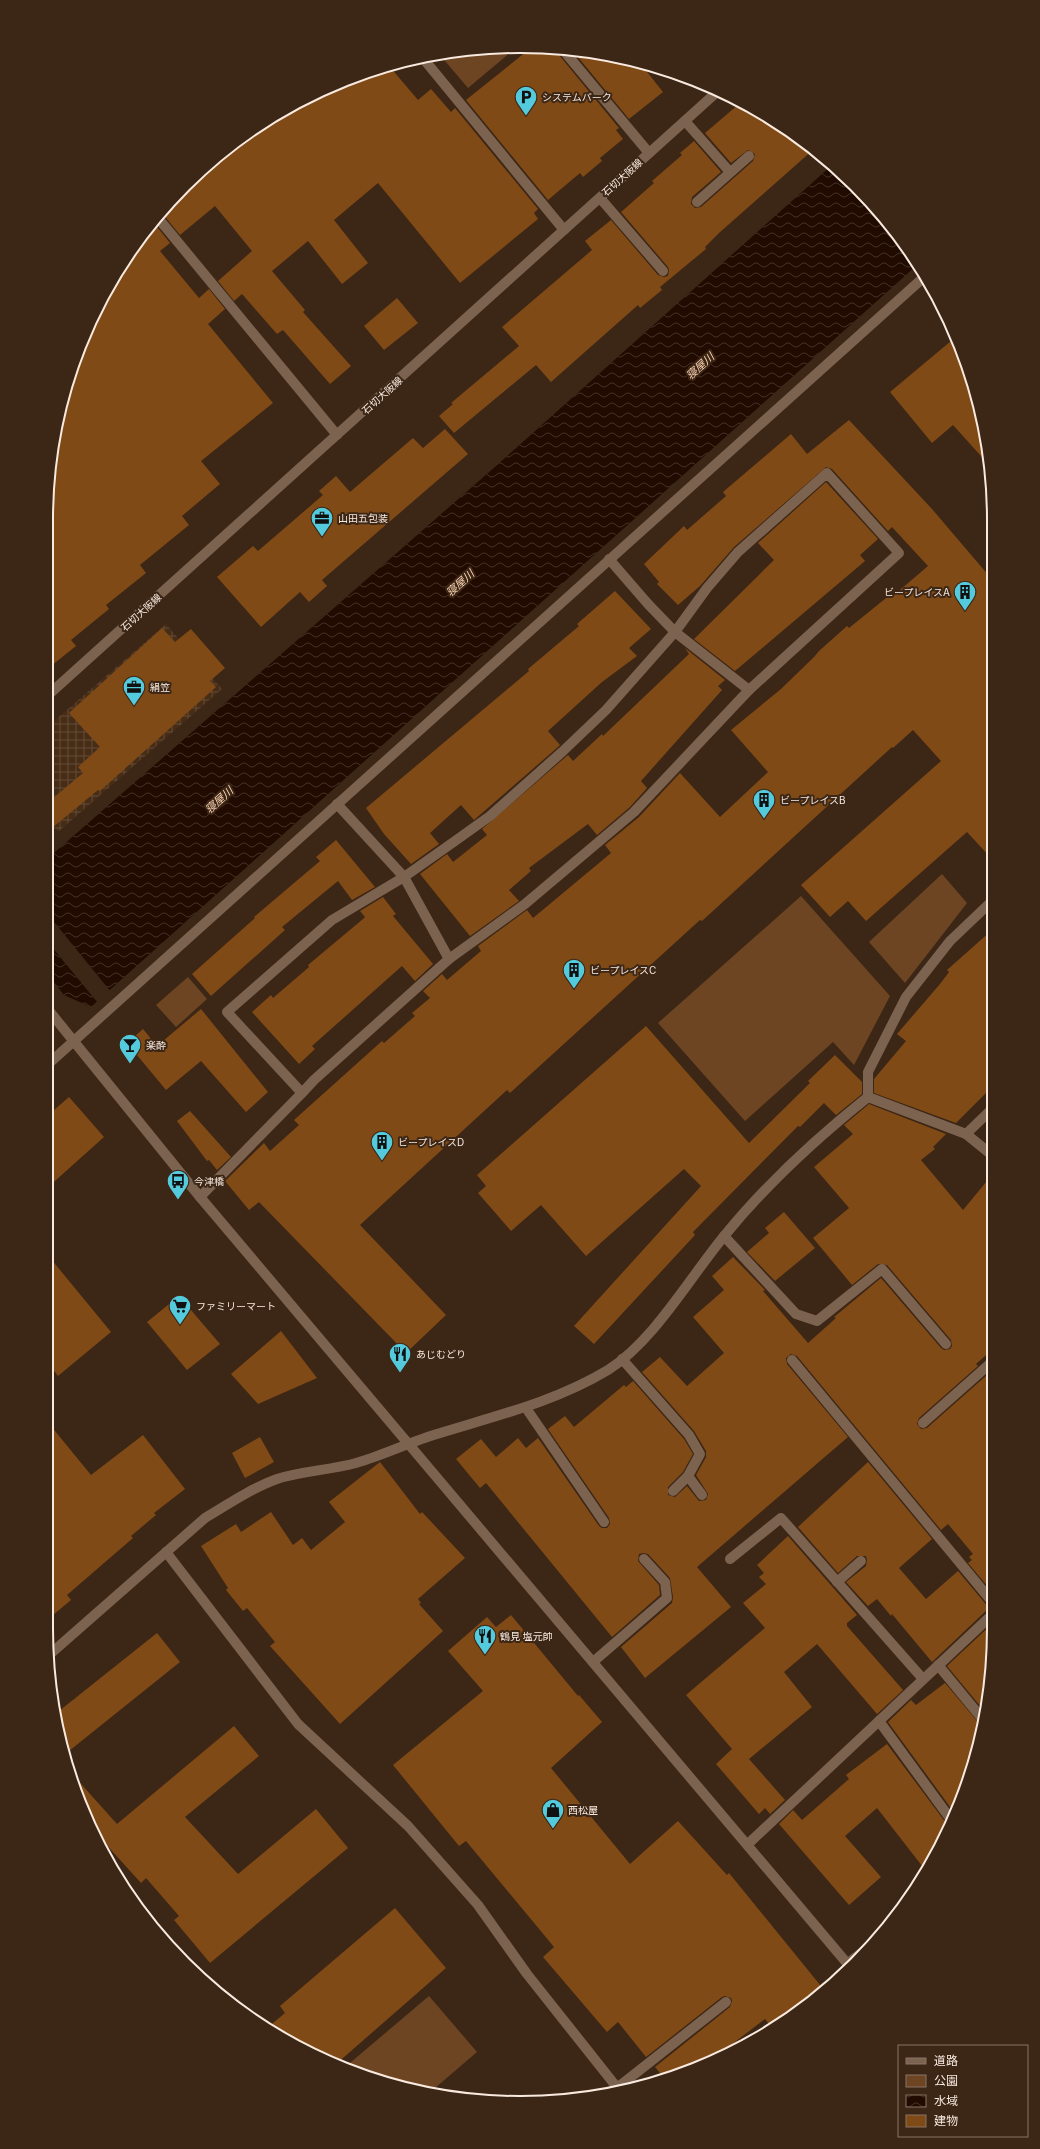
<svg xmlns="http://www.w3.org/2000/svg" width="1040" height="2149" font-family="Inter,'Noto Sans JP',sans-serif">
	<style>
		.industrial { fill: url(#industrial-grid) }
		.green { fill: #6d4522 }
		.water { fill: url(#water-waves) }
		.pier { fill: #3c2615 }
		.building { fill: #804a16 }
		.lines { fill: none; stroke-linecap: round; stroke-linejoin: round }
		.lane { stroke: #7c6350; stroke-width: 10 }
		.street { stroke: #7c6350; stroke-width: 10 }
		.secondary { stroke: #7c6350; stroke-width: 10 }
		.labels { text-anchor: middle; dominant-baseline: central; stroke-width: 4; stroke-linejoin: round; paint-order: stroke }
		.poi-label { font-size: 10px; fill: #f9eae0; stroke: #3c2615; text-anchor: start }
		.street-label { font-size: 10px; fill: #f9eae0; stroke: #3c2615 }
		.water-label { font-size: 11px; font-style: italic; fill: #fed6b7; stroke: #3c2615 }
		.rim { fill: none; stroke: #f9eae0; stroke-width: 2 }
	</style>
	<defs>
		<pattern id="industrial-grid" width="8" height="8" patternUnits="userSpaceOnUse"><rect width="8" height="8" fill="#472c16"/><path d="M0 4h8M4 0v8" fill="none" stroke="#624b38"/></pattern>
		<pattern id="water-waves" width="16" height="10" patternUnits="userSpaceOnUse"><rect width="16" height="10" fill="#210b00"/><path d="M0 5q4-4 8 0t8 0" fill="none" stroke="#422f25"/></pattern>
	</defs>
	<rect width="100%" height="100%" fill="#3c2615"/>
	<path class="industrial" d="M166 624 222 689 58 832 46 819V728Z"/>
	<g class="green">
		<path d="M518 46 468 88 439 54Z"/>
		<path d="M942 874 967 903 905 983 869 942Z"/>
		<path d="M801 896 890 996 854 1065 833 1042 745 1121 658 1023Z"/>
		<path d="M188 977 207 999 176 1027 156 1005Z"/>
		<path d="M429 1996 477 2052 428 2094 344 2068Z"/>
	</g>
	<path class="water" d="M831 166 896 232 916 266 93 1005 46 1042V860L496 466Z"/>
	<g class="pier">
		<path d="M46 912 111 992 98 1003 46 940Z"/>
		<path d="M46 972 64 995 91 1007 46 1044Z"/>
	</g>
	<g class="building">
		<path d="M532 47 558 50 559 55 619 128 616 130 623 139 600 158 602 161 583 177 580 173 548 200 466 100Z"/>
		<path d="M573 51 613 55 640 63 663 92 629 119Z"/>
		<path d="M390 67 418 100 431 89 451 112 455 108 538 209 534 213 538 219 460 283 378 183 334 220 368 263 342 284 308 241 272 271 305 310 303 312 351 366 330 384 283 330 277 334 242 294 234 301 218 281 252 251 215 206 180 235 162 213 185 185 257 126 339 82Z"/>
		<path d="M739 104 809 144 814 149 719 233 705 247 706 249 660 287 662 290 640 308 638 305 551 382 536 365 454 433 439 416 453 404 451 403 519 346 502 327 592 250 585 241 611 220 658 275 664 277 668 276 669 270 668 267 621 212 654 183 652 181 682 155 680 153 694 141 721 172 692 197 691 204 695 208 701 207 753 161 755 154 748 150 731 163 705 133Z"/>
		<path d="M154 223 170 243 160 251 199 298 209 289 225 309 208 324 273 403 201 461 220 484 182 516 189 525 140 565 146 573 106 605 109 609 71 640 76 646 46 670V520L55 427 82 338 126 256Z"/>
		<path d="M397 298 418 323 384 350 364 326Z"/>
		<path d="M957 336 990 458V466L953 425 932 443 890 392Z"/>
		<path d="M849 420 932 509 990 577 991 858 967 832 866 921 848 901 830 917 801 885 941 761 913 730 893 748 892 747 702 921 700 920 510 1093 507 1090 360 1225 446 1315 406 1353 259 1202 249 1210 225 1181 264 1143 270 1151 299 1125 294 1120 382 1041 384 1043 415 1016 412 1013 430 998 423 991 442 974 447 980 481 951 478 946 527 910 533 918 611 853 605 845 639 817 680 773 720 817 768 772 731 730 781 689 814 657 819 651 847 626 849 628 891 594 893 596 928 566 892 527 888 531 832 469 826 467 734 547 700 586 678 605 657 584 659 582 644 564 684 526 687 530 726 496 723 492 791 434 807 454Z"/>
		<path d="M445 429 468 454 322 580 327 586 309 602 300 592 261 627 217 577 253 546 258 551 323 495 319 491 336 476 350 492 413 438 423 448Z"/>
		<path d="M826 482 878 539 860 555 865 561 735 671 694 639 774 560 758 543Z"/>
		<path d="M615 591 651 629 629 648 637 656 602 682 548 731 560 745 558 747 474 820 461 805 430 833 439 844 411 864 384 834 366 808 529 671 528 669 579 626 577 624Z"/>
		<path d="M162 628 175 642 191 629 225 668 210 681 216 687 100 791 98 790 46 833V804L83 773 78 767 100 747 69 713Z"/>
		<path d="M685 648 725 680 718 686 722 690 641 781 647 788 630 807 597 835 588 824 529 868 531 871 509 890 519 901 470 936 420 874 447 854 453 862 487 835 482 829 568 755 573 761 602 734 603 736 689 654Z"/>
		<path d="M336 840 375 887 352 900 338 881 282 927 285 930 211 996 192 974 255 918 254 917 320 861 316 857Z"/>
		<path d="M383 897 396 914 393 916 433 964 415 981 402 966 312 1046 315 1049 299 1064 252 1012 271 995 273 998 309 967 308 965 363 919 365 917 360 911Z"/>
		<path d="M992 930V1087L956 1123 874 1093V1079L906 1041 897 1034 940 984 949 972 947 970Z"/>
		<path d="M201 1009 268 1092 246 1112 201 1061 166 1090 127 1043 143 1029 157 1046Z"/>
		<path d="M646 1026 749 1143 810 1083 808 1081 835 1055 862 1082V1094L836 1115 824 1103 800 1127 798 1126 693 1232 695 1235 594 1344 574 1326 701 1186 684 1169 586 1256 541 1205 511 1231 478 1193 486 1186 477 1175Z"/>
		<path d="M69 1097 104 1137 46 1189V1117Z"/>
		<path d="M869 1104 946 1134 933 1147 935 1149 921 1160 963 1210 992 1175 993 1349 976 1364 978 1366 919 1418 917 1424 921 1429 927 1428 987 1375 993 1383 994 1594 968 1563 972 1560 969 1557 973 1554 948 1524 941 1530 797 1356 791 1354 786 1358 787 1364 848 1437 697 1567 731 1607 645 1678 621 1647 672 1603 673 1597 670 1578 648 1554 643 1553 639 1554 638 1561 659 1585 660 1595 612 1637 486 1483 480 1488 456 1459 481 1439 496 1457 518 1438 526 1448 538 1438 599 1526 602 1528H607L610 1524 609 1518 548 1429 565 1416 574 1427 624 1385 626 1387 633 1381 684 1439 693 1454 683 1472 668 1487V1495L675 1497 687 1486 699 1501 706 1500 708 1494 696 1475 706 1457V1451L694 1431 642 1372 660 1357 687 1386 724 1353 693 1317 724 1290 712 1276 733 1257 765 1290 763 1291 808 1343 836 1318 834 1317 881 1278 941 1348 944 1350 950 1349 952 1346 951 1340 887 1265 878 1264 852 1285 813 1238 849 1208 814 1167 853 1134 844 1125Z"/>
		<path d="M190 1111 231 1157 217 1170 209 1160 207 1161 177 1121Z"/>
		<path d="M784 1212 815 1248 775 1281 747 1252 769 1233 765 1228Z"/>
		<path d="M46 1253 111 1332 58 1376 46 1361Z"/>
		<path d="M179 1296 220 1344 187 1370 147 1322Z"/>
		<path d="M281 1331 317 1378 258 1404 231 1374Z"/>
		<path d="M46 1420 91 1475 143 1435 185 1489 154 1513 156 1515 131 1536 133 1538 67 1595 71 1600 46 1621Z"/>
		<path d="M260 1437 274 1462 245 1478 232 1453Z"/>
		<path d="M380 1462 420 1514 422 1512 465 1558 418 1599 421 1603 419 1604 443 1631 340 1724 270 1646 275 1642 247 1608 243 1611 226 1590 228 1588 201 1546 236 1524 241 1532 271 1512 293 1545 302 1538 311 1550 345 1522 329 1502Z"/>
		<path d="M868 1462 932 1539 899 1568 926 1599 958 1571 989 1608 932 1662 892 1614 891 1616 877 1599 868 1606 846 1582 866 1566 867 1560 866 1556H857L838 1573 798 1527Z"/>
		<path d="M788 1536 857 1615 847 1623V1626L903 1690 877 1714 817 1644 784 1672 812 1707 749 1759 785 1800 770 1814 765 1808 759 1814 716 1764 732 1749 686 1695 765 1628 743 1603 766 1584 759 1577 764 1573 757 1565Z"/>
		<path d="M511 1615 578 1696 579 1695 602 1722 551 1768 630 1864 678 1821 727 1875 729 1873 825 1991 808 2005 772 2028 765 2019 706 2064 665 2079 655 2067 730 2007 732 2001 731 1998 725 1996 722 1997 646 2057 618 2022 607 2032 543 1957 554 1947 466 1841 459 1846 393 1765 483 1691 448 1651 487 1617 496 1627Z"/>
		<path d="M994 1622V1629L986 1713 947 1666Z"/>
		<path d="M157 1633 180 1662 64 1755 54 1715Z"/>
		<path d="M945 1683 983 1728 956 1815 888 1722 911 1700 916 1705Z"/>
		<path d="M234 1726 259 1756 185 1817 238 1874 316 1809 348 1848 210 1963 174 1920 179 1916 146 1878 141 1883 93 1830 70 1777 73 1775 117 1824Z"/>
		<path d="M887 1744 949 1827 926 1871 877 1808 845 1836 881 1877 849 1905 779 1824 793 1810 802 1820 849 1779 846 1775Z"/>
		<path d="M395 1908 446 1968 335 2065 283 2039 267 2028 285 2013 280 2006Z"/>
	</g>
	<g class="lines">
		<g class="lane">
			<path d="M564 51 649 153"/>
			<path d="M422 57 564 230"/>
			<path d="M685 121 730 172"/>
			<path d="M600 198 663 271"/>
			<path d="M697 202 749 156"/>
			<path d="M724 1236 796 1314 817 1321 882 1269 946 1344"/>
			<path d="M622 1359 689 1435 700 1454 688 1476 673 1491"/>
			<path d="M792 1360 994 1604"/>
			<path d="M526 1408 604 1522"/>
			<path d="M923 1423 993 1361"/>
			<path d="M688 1476 702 1495"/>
			<path d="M837 1582 861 1561"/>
			<path d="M593 1662 667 1598 665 1582 644 1559"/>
			<path d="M847 1964 869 1947"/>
			<path d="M617 2088 726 2002"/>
		</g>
		<g class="street">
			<path d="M158 218 337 435"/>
			<path d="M609 559 648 604 675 632 749 690"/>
			<path d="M337 804 404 877 449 959"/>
			<path d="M868 1097 966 1134 992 1155"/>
			<path d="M966 1134 992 1109"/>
			<path d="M200 1197 302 1093 314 1080 449 959 525 904 634 812 749 690 899 553 827 473 738 552 707 588 675 632 606 710 562 752 490 816 455 841 404 877 332 920 227 1012 302 1093"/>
			<path d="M166 1552 298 1724 408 1826 478 1905 527 1974 619 2090"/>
			<path d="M730 1559 781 1518 923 1679"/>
			<path d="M938 1665 985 1722"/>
			<path d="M879 1721 952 1821"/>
			<path d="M748 1844 994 1613"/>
		</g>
		<g class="secondary">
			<path d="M46 697 718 91"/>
			<path d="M46 1007 200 1197 851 1968"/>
			<path d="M46 1066 923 278"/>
			<path d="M49 1655 205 1518C228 1504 252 1488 277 1479 302 1471 331 1470 356 1463 384 1455 410 1442 437 1434 495 1416 555 1402 608 1370 654 1341 690 1277 725 1235 765 1186 818 1137 868 1097V1072L906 997 950 941 991 902"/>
		</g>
	</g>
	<defs>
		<g id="parking-pin" transform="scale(1.15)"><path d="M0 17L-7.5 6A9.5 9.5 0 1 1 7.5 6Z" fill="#54cadd" stroke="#3c2615"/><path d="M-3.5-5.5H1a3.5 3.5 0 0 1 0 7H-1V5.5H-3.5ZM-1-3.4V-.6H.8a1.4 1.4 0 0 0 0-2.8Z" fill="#111"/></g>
		<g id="office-pin" transform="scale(1.15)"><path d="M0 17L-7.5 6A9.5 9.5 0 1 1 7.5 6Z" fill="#54cadd" stroke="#3c2615"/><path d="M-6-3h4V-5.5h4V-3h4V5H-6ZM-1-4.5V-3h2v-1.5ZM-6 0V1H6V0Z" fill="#111"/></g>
		<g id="building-pin" transform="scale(1.15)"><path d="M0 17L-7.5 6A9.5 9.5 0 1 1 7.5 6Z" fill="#54cadd" stroke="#3c2615"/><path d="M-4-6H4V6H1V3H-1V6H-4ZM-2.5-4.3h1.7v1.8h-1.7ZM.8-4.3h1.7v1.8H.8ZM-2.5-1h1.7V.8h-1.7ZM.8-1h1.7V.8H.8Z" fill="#111"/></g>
		<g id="bar-pin" transform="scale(1.15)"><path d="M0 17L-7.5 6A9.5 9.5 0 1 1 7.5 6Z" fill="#54cadd" stroke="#3c2615"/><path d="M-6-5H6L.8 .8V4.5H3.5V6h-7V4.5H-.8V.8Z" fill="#111"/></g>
		<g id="bus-pin" transform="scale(1.15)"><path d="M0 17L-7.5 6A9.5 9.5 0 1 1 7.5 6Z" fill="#54cadd" stroke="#3c2615"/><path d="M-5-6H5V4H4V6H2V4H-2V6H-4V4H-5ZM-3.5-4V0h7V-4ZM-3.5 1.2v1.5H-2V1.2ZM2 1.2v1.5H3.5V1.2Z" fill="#111"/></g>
		<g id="supermarket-pin" transform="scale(1.15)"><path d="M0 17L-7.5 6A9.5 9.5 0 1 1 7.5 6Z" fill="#54cadd" stroke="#3c2615"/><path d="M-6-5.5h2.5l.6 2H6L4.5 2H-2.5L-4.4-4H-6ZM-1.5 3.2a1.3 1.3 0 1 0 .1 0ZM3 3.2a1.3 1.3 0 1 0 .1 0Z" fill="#111"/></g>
		<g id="restaurant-pin" transform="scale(1.15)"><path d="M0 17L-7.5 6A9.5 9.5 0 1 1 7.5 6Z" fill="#54cadd" stroke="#3c2615"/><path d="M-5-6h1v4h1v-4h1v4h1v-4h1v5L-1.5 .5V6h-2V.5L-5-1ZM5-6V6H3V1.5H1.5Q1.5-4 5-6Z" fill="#111"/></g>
		<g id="shop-pin" transform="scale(1.15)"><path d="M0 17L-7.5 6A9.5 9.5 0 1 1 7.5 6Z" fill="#54cadd" stroke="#3c2615"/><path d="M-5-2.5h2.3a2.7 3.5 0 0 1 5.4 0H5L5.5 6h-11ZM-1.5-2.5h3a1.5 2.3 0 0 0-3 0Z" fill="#111"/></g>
	</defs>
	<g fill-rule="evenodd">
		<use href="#parking-pin" x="526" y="97"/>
		<use href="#office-pin" x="322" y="518"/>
		<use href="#building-pin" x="965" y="592"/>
		<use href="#office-pin" x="134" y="687"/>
		<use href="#building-pin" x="764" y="800"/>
		<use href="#building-pin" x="574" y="970"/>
		<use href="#bar-pin" x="130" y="1045"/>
		<use href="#building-pin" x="382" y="1142"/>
		<use href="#bus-pin" x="178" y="1181"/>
		<use href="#supermarket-pin" x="180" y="1306"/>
		<use href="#restaurant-pin" x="400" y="1354"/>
		<use href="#restaurant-pin" x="485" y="1636"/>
		<use href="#shop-pin" x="553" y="1810"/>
	</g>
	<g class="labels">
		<g class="poi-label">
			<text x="542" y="97">システムパーク</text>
			<text x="338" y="518">山田五包装</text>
			<text x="950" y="592" text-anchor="end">ビープレイスA</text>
			<text x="150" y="687">絹笠</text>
			<text x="780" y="800">ビープレイスB</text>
			<text x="590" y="970">ビープレイスC</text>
			<text x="146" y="1045">楽酔</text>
			<text x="398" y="1142">ビープレイスD</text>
			<text x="194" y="1181">今津橋</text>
			<text x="196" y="1306">ファミリーマート</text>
			<text x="416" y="1354">あじむどり</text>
			<text x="500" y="1636">鶴見 塩元帥</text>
			<text x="568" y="1810">西松屋</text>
		</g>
		<g class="street-label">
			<text transform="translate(622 177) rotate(-42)">石切大阪線</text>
			<text transform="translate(382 395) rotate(-42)">石切大阪線</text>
			<text transform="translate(141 612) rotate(-42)">石切大阪線</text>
		</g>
		<g class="water-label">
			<text transform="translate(700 366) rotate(-42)">寝屋川</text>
			<text transform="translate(460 583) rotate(-42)">寝屋川</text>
			<text transform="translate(219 800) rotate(-42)">寝屋川</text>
		</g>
	</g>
	<path d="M0 0H1040V2149H0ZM520 53H520A467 467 0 0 1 987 520V1629A467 467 0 0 1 520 2096H520A467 467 0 0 1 53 1629V520A467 467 0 0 1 520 53Z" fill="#3c2615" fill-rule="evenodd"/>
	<path class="rim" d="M520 53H520A467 467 0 0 1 987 520V1629A467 467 0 0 1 520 2096H520A467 467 0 0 1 53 1629V520A467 467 0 0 1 520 53Z"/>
	<rect x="898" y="2045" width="130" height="92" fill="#3c2615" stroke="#887466"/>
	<rect x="906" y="2058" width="20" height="6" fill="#7c6350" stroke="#887466"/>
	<text x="934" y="2065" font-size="12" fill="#f9eae0">道路</text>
	<rect x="906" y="2075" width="20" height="12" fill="#6d4522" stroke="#887466"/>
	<text x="934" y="2085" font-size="12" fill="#f9eae0">公園</text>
	<rect x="906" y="2095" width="20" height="12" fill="url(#water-waves)" stroke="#887466"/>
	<text x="934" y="2105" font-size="12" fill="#f9eae0">水域</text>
	<rect x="906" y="2115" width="20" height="12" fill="#804a16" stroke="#887466"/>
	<text x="934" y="2125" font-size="12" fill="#f9eae0">建物</text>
</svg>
